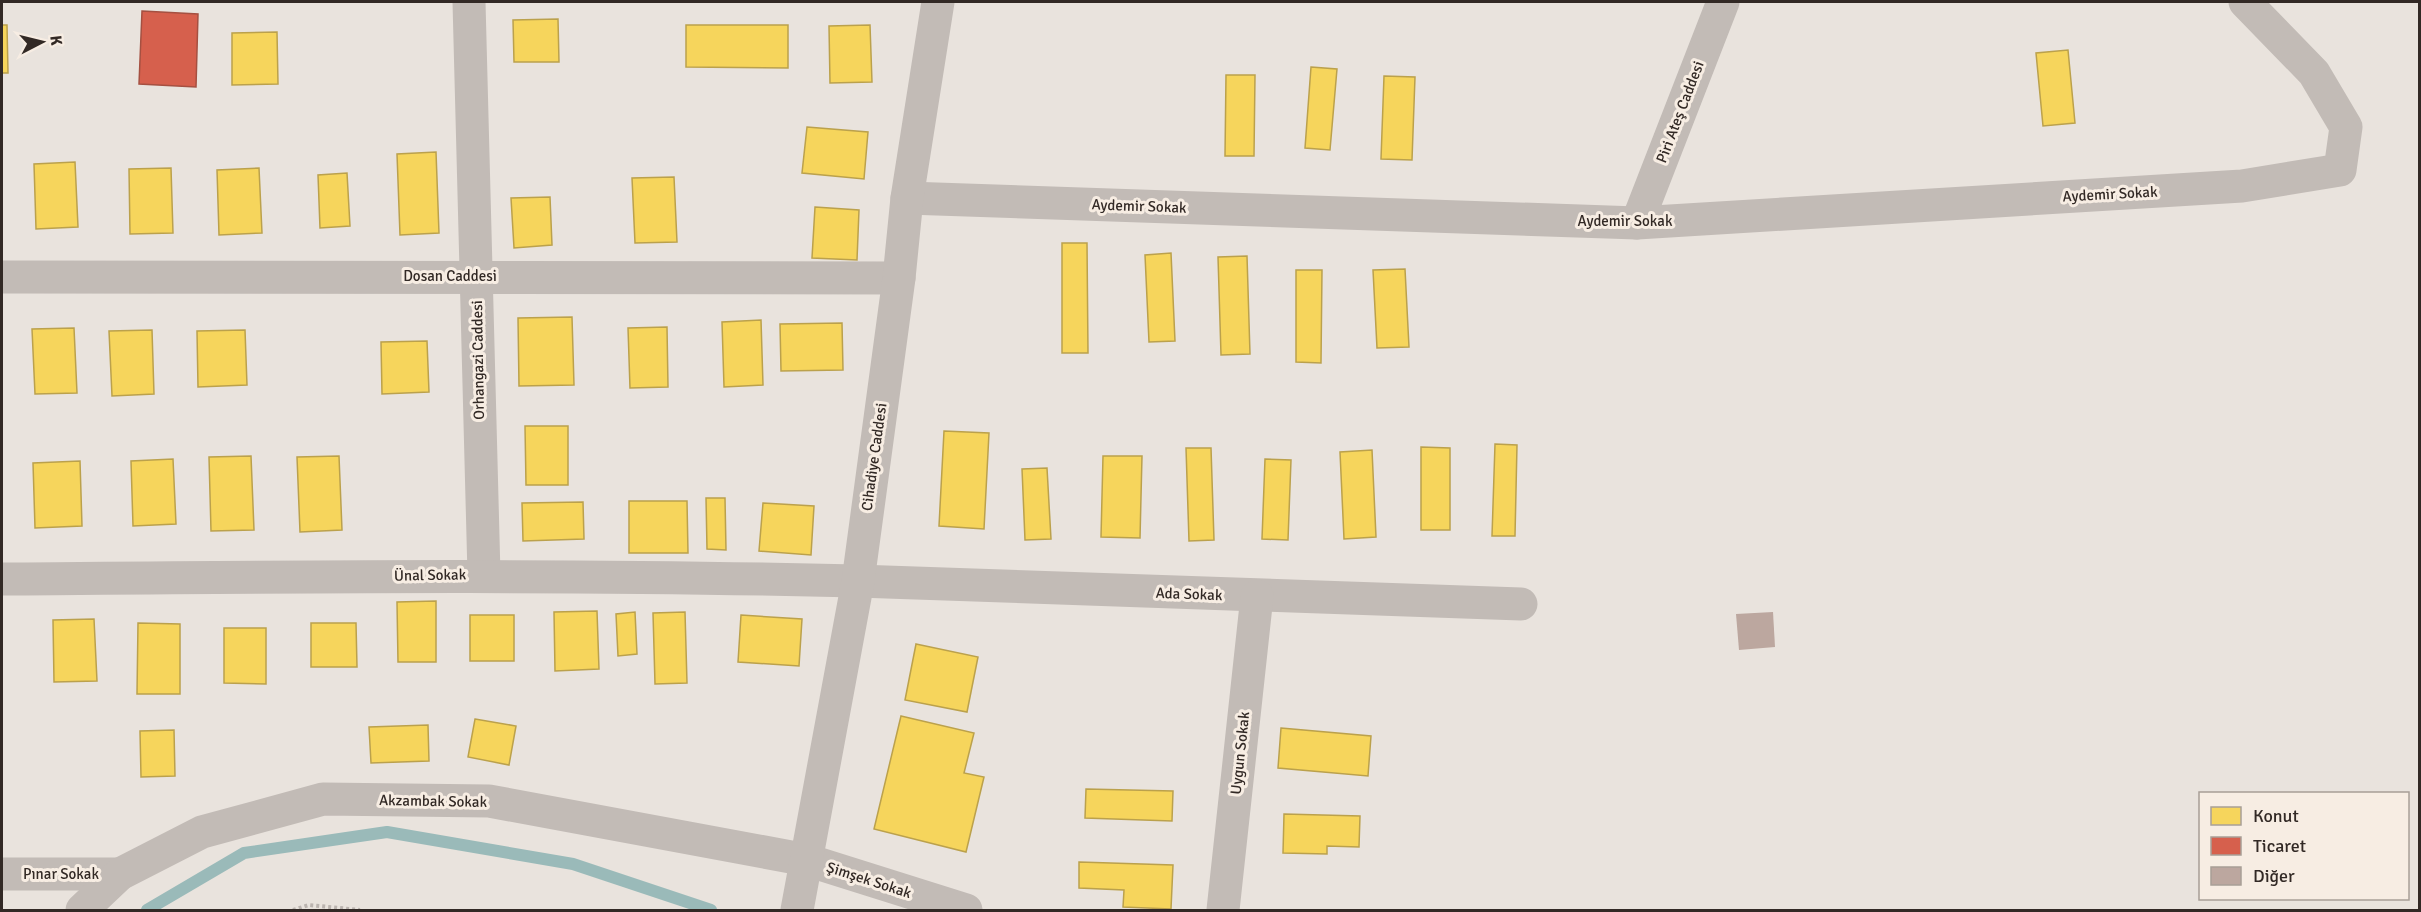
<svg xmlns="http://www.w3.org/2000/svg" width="2421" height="912" font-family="Signika,sans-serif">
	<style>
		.homes { fill: #f6d55c; stroke: #bba14c; stroke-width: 1.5 }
		.shops { fill: #d6604d; stroke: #a55041; stroke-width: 1.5 }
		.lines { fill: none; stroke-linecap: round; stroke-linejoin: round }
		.stream { stroke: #9abab9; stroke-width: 12 }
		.building { fill: #bca79f }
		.path { stroke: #bbb4af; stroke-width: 4; stroke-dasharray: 3 3; stroke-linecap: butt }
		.minor { stroke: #c2bbb6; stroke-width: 33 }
		.labels { text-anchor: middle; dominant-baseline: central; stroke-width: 6; stroke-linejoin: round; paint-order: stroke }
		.street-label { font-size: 15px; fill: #322925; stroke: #f7ede3 }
	</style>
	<rect width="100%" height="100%" fill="#e9e3dd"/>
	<g class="homes">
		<path d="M558 19 559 62H514L513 20Z"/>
		<path d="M2 25H7L8 73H2Z"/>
		<path d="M686 25H788V68L686 67Z"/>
		<path d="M870 25 872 82 830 83 829 26Z"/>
		<path d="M277 32 278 84 232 85V33Z"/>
		<path d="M2068 50 2075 123 2043 126 2036 53Z"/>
		<path d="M1311 67 1337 69 1330 150 1305 148Z"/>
		<path d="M1226 75H1255L1254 156H1225Z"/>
		<path d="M1384 76 1415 77 1412 160 1381 159Z"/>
		<path d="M807 127 868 132 864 179 802 173Z"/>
		<path d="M436 152 439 233 400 235 397 154Z"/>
		<path d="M75 162 78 227 36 229 34 164Z"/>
		<path d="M171 168 173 233 130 234 129 169Z"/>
		<path d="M259 168 262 233 219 235 217 170Z"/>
		<path d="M347 173 350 226 320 228 318 175Z"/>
		<path d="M674 177 677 242 635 243 632 178Z"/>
		<path d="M550 197 552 245 514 248 511 198Z"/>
		<path d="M815 207 859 210 857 260 812 258Z"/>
		<path d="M1062 243H1087L1088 353H1062Z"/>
		<path d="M1171 253 1175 341 1149 342 1145 255Z"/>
		<path d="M1247 256 1250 354 1221 355 1218 257Z"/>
		<path d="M1405 269 1409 347 1377 348 1373 270Z"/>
		<path d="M1296 270H1322L1321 363 1296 362Z"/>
		<path d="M572 317 574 385 519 386 518 318Z"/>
		<path d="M761 320 763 385 724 387 722 322Z"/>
		<path d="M842 323 843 370 781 371 780 324Z"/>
		<path d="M667 327 668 387 630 388 628 328Z"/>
		<path d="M74 328 77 393 35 394 32 329Z"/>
		<path d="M152 330 154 394 112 396 109 331Z"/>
		<path d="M245 330 247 385 198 387 197 331Z"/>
		<path d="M427 341 429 392 382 394 381 342Z"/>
		<path d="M525 426H568V485H526Z"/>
		<path d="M944 431 989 433 984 529 939 526Z"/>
		<path d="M1495 444 1517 445 1515 536H1492Z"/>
		<path d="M1421 447 1450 448V530H1421Z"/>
		<path d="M1186 448H1211L1214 540 1189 541Z"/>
		<path d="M1372 450 1376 537 1344 539 1340 452Z"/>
		<path d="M251 456 254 530 211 531 209 457Z"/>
		<path d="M339 456 342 530 300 532 297 457Z"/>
		<path d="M1103 456H1142L1140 538 1101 537Z"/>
		<path d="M173 459 176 524 133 526 131 461Z"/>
		<path d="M1265 459 1291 460 1288 540 1262 539Z"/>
		<path d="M80 461 82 526 35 528 33 463Z"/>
		<path d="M1047 468 1051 539 1025 540 1022 469Z"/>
		<path d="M706 498H725L726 550 707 549Z"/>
		<path d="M629 501H687L688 553H629Z"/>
		<path d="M583 502 584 539 523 541 522 503Z"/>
		<path d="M763 503 814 506 811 555 759 551Z"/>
		<path d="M436 601V662H398L397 602Z"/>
		<path d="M597 611 599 669 555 671 554 612Z"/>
		<path d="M635 612 637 654 618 656 616 614Z"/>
		<path d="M685 612 687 683 655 684 653 613Z"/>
		<rect x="470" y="615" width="44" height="46"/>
		<path d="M741 615 802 619 799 666 738 662Z"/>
		<path d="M94 619 97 681 54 682 53 620Z"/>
		<path d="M138 623 180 624V694H137Z"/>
		<path d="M311 623H356L357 667H311Z"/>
		<path d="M224 628H266V684L224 683Z"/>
		<path d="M916 644 978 657 967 712 905 700Z"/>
		<path d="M901 716 974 733 964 773 984 777 966 852 874 829Z"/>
		<path d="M475 719 516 726 509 765 468 757Z"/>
		<path d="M428 725 429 761 371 763 369 727Z"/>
		<path d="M1281 728 1371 736 1368 776 1278 768Z"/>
		<path d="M174 730 175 776 141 777 140 731Z"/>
		<path d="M1086 789 1173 791 1172 821 1085 818Z"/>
		<path d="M1284 814 1360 816 1359 847 1327 846V854L1283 853Z"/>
		<path d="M1079 862 1173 865 1171 909 1123 907 1124 890 1079 888Z"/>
	</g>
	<path class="shops" d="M142 11 198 14 196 87 139 84Z"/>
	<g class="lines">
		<path class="stream" d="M147 910 244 853 387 832 573 864 711 910"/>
	</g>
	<path class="building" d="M1773 612 1775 647 1739 650 1736 614Z"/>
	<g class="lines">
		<path class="path" d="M293 910 309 905 360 910"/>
		<g class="minor">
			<path d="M469 2 484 575"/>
			<path d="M907 198 1637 223 2242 186 2340 170 2346 127 2314 73 2245 2"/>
			<path d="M1637 223 1723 2"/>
			<path d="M2 277 899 278"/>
			<path d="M2 579C287 577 572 574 857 581 1078 587 1299 598 1521 604"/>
			<path d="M2 874H120"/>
			<path d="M82 910 120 874 202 832 323 799 489 801 807 860 966 910"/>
			<path d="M797 910 858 581 899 278 907 198 938 2"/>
			<path d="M1223 910 1257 596"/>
		</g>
	</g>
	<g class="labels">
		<g class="street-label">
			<text transform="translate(1680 112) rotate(-69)">Piri Ateş Caddesi</text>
			<text transform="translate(2110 194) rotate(-3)">Aydemir Sokak</text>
			<text transform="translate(1139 206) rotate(2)">Aydemir Sokak</text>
			<text x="1625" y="221">Aydemir Sokak</text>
			<text x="450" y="276">Dosan Caddesi</text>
			<text transform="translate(478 360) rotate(-91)">Orhangazi Caddesi</text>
			<text transform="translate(874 457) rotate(-82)">Cihadiye Caddesi</text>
			<text transform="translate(430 575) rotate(-1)">Ünal Sokak</text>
			<text transform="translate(1189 594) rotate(2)">Ada Sokak</text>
			<text transform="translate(1240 753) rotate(-84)">Uygun Sokak</text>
			<text transform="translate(433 801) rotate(1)">Akzambak Sokak</text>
			<text x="61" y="874">Pınar Sokak</text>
			<text transform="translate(869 880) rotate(18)">Şimşek Sokak</text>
		</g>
	</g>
	<rect width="2421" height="912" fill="none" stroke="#322925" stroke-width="6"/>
	<rect x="2199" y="792" width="210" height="108" fill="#f7ede3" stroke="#a89f97" stroke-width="1.5"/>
	<rect x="2211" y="807" width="30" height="18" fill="#f6d55c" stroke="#a89f97" stroke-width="1.5"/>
	<text x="2253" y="822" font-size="18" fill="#322925">Konut</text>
	<rect x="2211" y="837" width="30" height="18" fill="#d6604d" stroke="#a89f97" stroke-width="1.5"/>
	<text x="2253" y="852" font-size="18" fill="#322925">Ticaret</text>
	<rect x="2211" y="867" width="30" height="18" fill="#bca79f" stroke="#a89f97" stroke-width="1.5"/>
	<text x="2253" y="882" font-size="18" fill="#322925">Diğer</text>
	<g transform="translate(42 42) rotate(83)" stroke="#f7ede3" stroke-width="4.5" paint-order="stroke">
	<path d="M0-4.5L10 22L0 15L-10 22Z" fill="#322925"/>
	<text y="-9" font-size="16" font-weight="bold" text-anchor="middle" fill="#322925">K</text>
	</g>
</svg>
